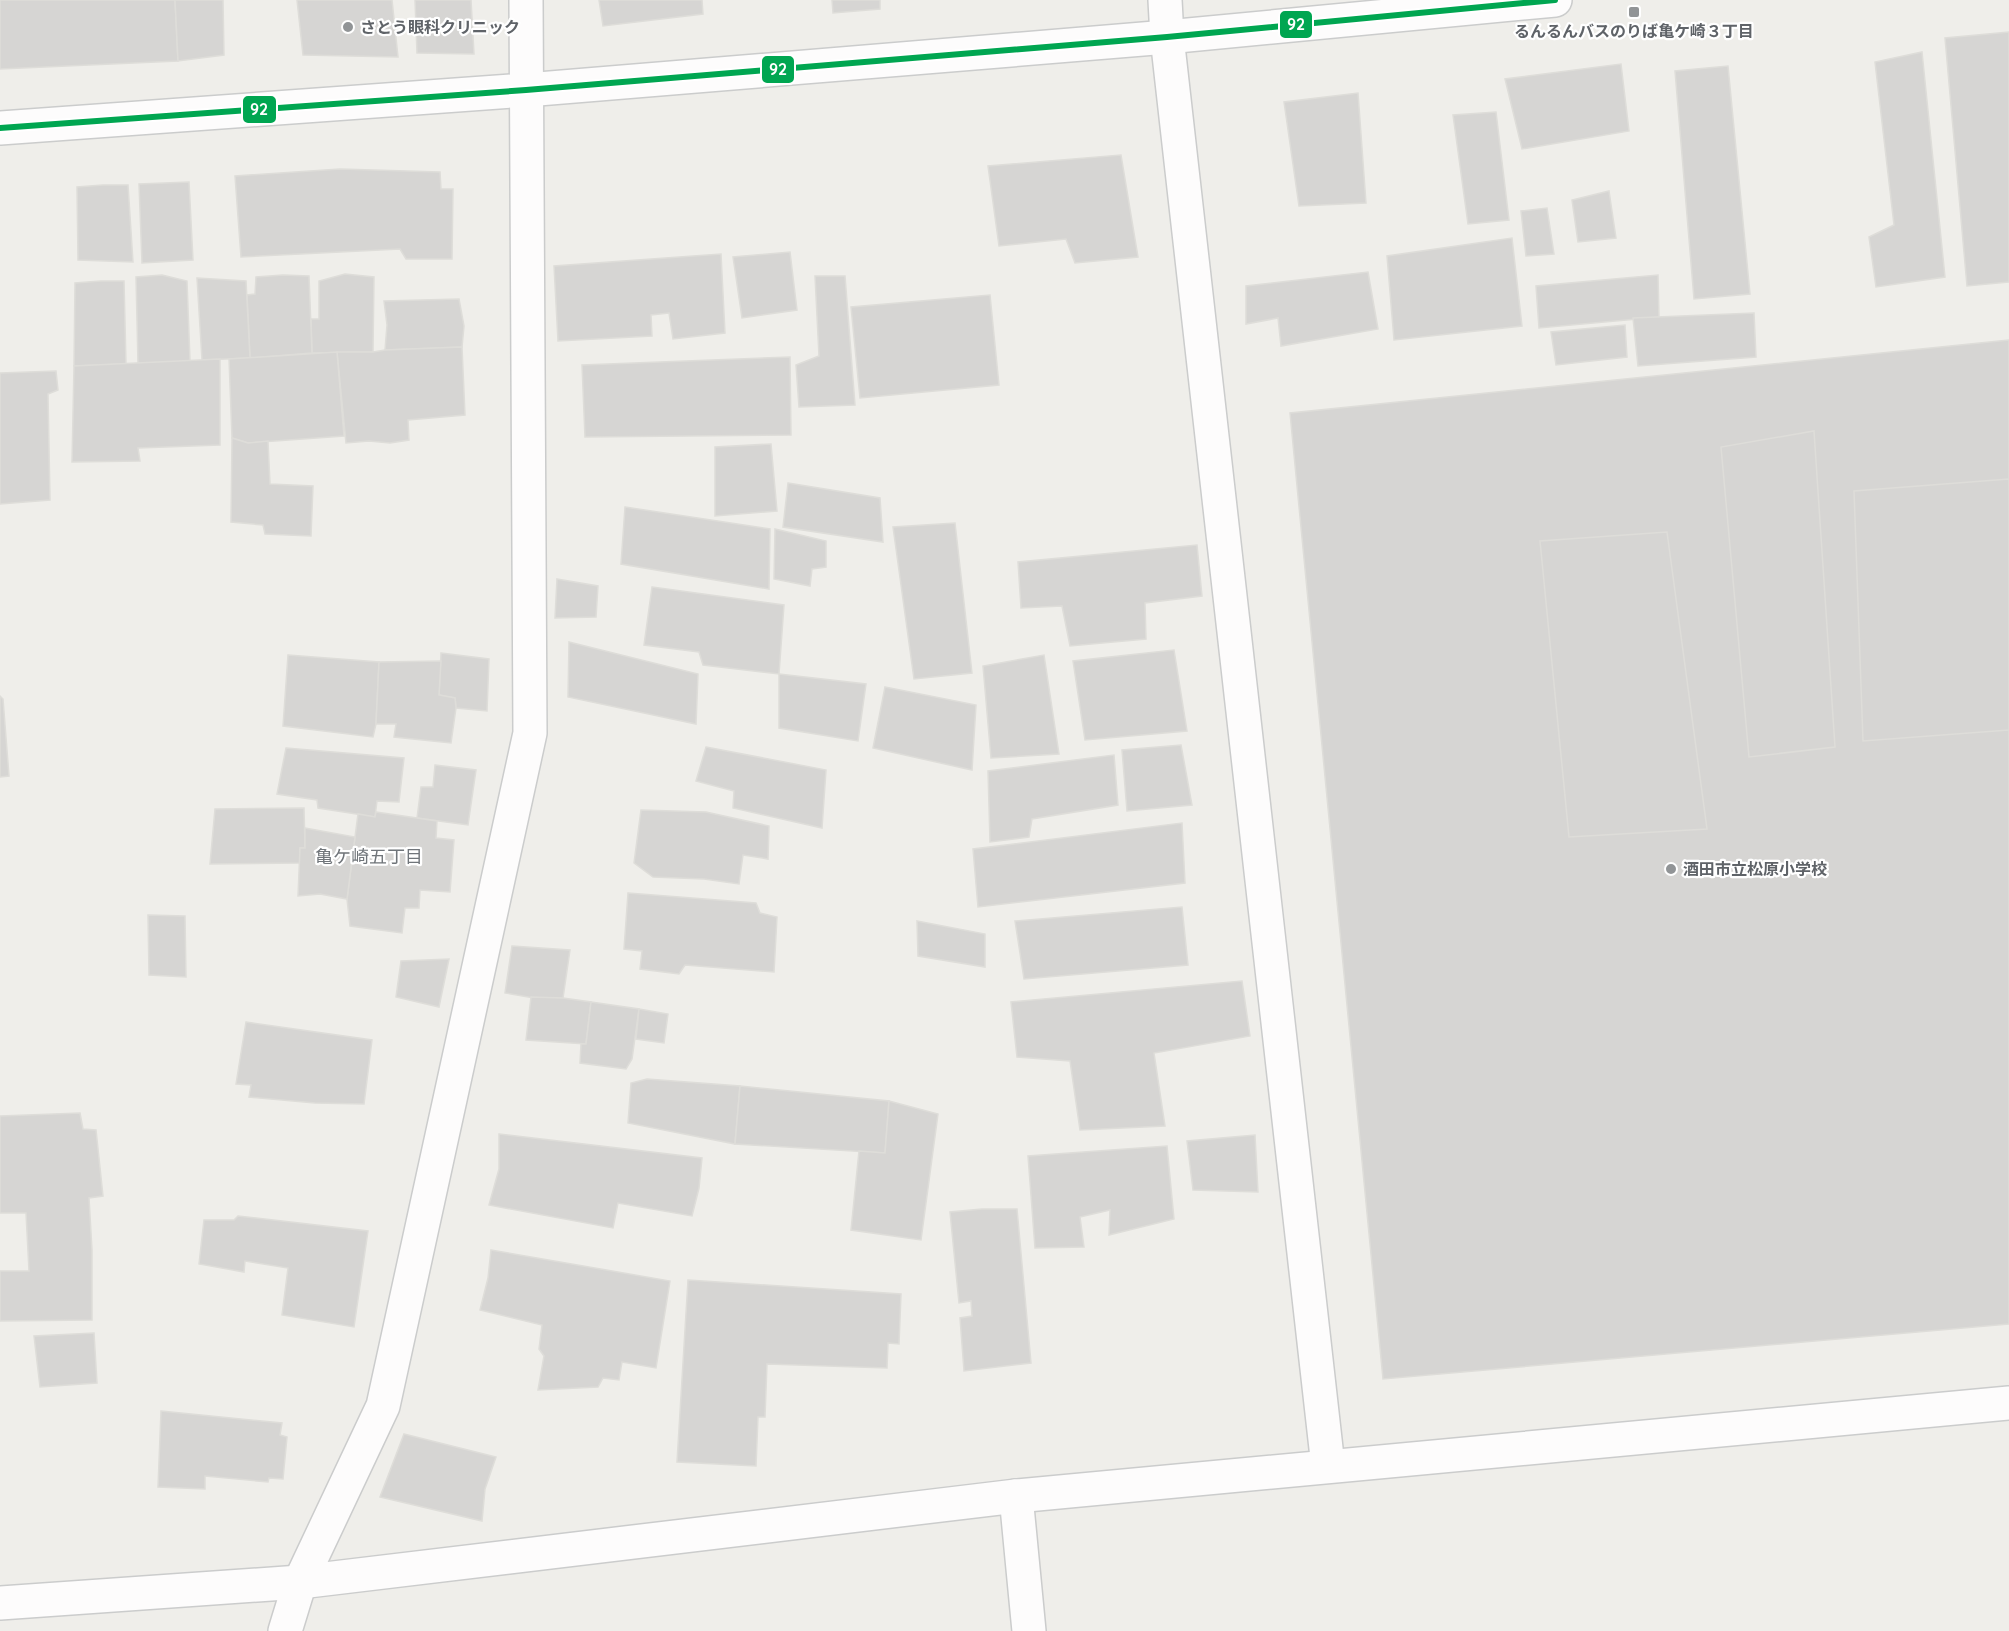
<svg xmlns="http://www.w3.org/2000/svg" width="2009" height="1631" font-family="Quicksand,'Noto Sans JP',sans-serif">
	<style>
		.building { fill: #d6d5d3; stroke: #deddd9; stroke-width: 1.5 }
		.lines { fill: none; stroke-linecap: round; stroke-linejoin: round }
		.minor-casing { stroke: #cbcccc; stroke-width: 36 }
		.tertiary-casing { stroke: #cbcccc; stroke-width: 36 }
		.minor { stroke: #fdfcfc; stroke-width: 33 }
		.tertiary { stroke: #fdfcfc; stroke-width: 33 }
		.bus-1-casing { stroke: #fff; stroke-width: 10 }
		.bus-1 { stroke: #00a651; stroke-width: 6 }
		.poi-dot { fill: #919496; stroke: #fff; stroke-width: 2 }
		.labels { text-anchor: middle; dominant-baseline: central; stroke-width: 4.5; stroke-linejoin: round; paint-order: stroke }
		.poi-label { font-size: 16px; font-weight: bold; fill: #5f6368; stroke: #fff; text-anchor: start }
		.neighbourhood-label { font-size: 18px; fill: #70757a; stroke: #fff }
		.line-badge { stroke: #fff; stroke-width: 2 }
		.badge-label { font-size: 16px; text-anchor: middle; font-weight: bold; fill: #fff }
	</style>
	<rect width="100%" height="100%" fill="#efeeea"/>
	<g class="building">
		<path d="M0 0H175L178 61 0 69Z"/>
		<path d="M175 0H223L224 55 178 61Z"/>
		<path d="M297 0H392L398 57 303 55Z"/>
		<path d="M415 0H471L474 54 417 53Z"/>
		<path d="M599 0H702L703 14 603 26Z"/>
		<path d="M832 0H880V9L833 13Z"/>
		<path d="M2009 32V282L1967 286 1945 38Z"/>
		<path d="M1922 52 1945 277 1876 287 1869 237 1894 225 1875 62Z"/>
		<path d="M1621 64 1629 131 1522 149 1505 79Z"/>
		<path d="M1728 66 1750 294 1694 299 1675 71Z"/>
		<path d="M1358 93 1366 203 1299 206 1284 102Z"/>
		<path d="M1496 112 1509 220 1468 224 1453 115Z"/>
		<path d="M1121 155 1138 257 1075 263 1066 239 999 246 988 166Z"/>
		<path d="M340 169 440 172 441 189H453L452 259H406L400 249 241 257 235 176Z"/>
		<path d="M189 182 193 260 142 263 139 184Z"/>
		<path d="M103 185H128L133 262 78 260 77 187Z"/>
		<path d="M1609 191 1616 238 1578 242 1572 200Z"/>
		<path d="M1547 208 1554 254 1526 256 1521 211Z"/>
		<path d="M1512 238 1522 326 1394 340 1387 256Z"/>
		<path d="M790 252 797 310 742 318 733 257Z"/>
		<path d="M721 254 725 333 673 339 669 313 651 315 652 336 558 341 554 266Z"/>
		<path d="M1368 272 1378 329 1281 346 1278 318 1246 324V286Z"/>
		<path d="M345 274 374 277 373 352 312 353 311 319H319V281Z"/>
		<path d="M162 275 187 281 190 361 138 364 136 277Z"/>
		<path d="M283 275 309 276 312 353 250 358 247 295 255 294 256 277Z"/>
		<path d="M1658 275 1659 317 1539 328 1536 286Z"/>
		<path d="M815 276H845L855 405 799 407 796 365 819 356Z"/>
		<path d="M197 278 246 281 250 358 202 360Z"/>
		<path d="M101 281H124L126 364 74 366 75 283Z"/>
		<path d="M990 295 999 385 860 398 851 307Z"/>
		<path d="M459 299 464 326 462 347 385 350 387 325 384 301Z"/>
		<path d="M1754 313 1756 357 1638 366 1633 318Z"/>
		<path d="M1625 325 1627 357 1556 365 1551 332Z"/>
		<path d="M2009 340V1324L1383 1379 1290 413Z"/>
		<path d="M462 347 465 415 408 420 409 440 390 443 369 441 346 443 337 352H373L385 350Z"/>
		<path d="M337 352 344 436 248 443 232 438 229 359Z"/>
		<path d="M790 357 791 435 585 437 582 365Z"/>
		<path d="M220 359V445L138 448 140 461 72 462 74 366Z"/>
		<path d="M56 371 58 390 48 394 50 500 0 504V373Z"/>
		<path d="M1814 431 1835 747 1749 757 1721 447Z"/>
		<path d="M232 438 248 443 268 441 270 484 313 486 311 536 265 534 263 525 231 522Z"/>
		<path d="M771 444 777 511 715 516V447Z"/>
		<path d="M2009 479V730L1863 741 1854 491Z"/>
		<path d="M788 483 880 498 883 542 783 527Z"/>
		<path d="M625 507 770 529 769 589 621 564Z"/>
		<path d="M955 523 972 673 914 679 893 527Z"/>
		<path d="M775 529 826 541V567L812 569 810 586 774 579Z"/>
		<path d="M1667 532 1707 829 1569 837 1540 541Z"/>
		<path d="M1197 545 1202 596 1145 603 1146 639 1070 646 1062 606 1021 608 1018 562Z"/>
		<path d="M557 579 598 586 596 617 555 618Z"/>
		<path d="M652 587 784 605 779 674 703 665 699 652 644 645Z"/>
		<path d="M569 642 698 674 696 724 568 697Z"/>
		<path d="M1174 650 1187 731 1085 740 1073 661Z"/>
		<path d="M441 653 489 659 487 711 456 708 455 698 439 695Z"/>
		<path d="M288 655 379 662 376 724 373 737 283 726Z"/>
		<path d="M1044 655 1059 754 991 758 983 666Z"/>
		<path d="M441 661 439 695 455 698 456 708 451 743 394 737 396 724H376L379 662Z"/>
		<path d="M779 674 866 684 858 741 779 728Z"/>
		<path d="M885 687 976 705 972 770 873 748Z"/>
		<path d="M0 696 3 699 9 776 0 777Z"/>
		<path d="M1181 745 1192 805 1127 811 1122 750Z"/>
		<path d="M706 747 826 770 822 828 733 808 734 791 696 781Z"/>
		<path d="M286 748 404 758 399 802 377 801 375 817 318 808 317 800 277 794Z"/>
		<path d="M1114 755 1118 805 1032 819 1029 837 990 842 988 771Z"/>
		<path d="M435 765 476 770 468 825 417 818 421 787H433Z"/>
		<path d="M304 808 305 848H300V863L210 864 215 809Z"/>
		<path d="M641 810 706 812 769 826 768 859 743 855 739 884 704 879 653 877 634 863Z"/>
		<path d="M376 812 437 821 436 838 454 840 450 892 420 890 419 908H405L402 933 350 926 347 899 358 814 375 817Z"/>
		<path d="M1182 823 1185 883 978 907 973 849Z"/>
		<path d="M305 828 355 837 347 899 320 894 298 896 300 848H305Z"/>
		<path d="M628 893 756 903 760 913 777 917 774 972 685 965 679 974 640 969 642 951 624 949Z"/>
		<path d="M1182 907 1188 965 1024 979 1015 921Z"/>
		<path d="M148 915 185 916 186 977 149 975Z"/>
		<path d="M917 921 985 934V967L918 956Z"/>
		<path d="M512 946 570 950 563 998H534L505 993Z"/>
		<path d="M449 959 439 1007 396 997 401 961Z"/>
		<path d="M1242 981 1250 1036 1154 1053 1165 1126 1080 1130 1070 1061 1017 1057 1011 1002Z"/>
		<path d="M531 997 563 998 591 1002 586 1044 526 1040Z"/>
		<path d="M591 1002 639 1009 632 1059 626 1069 580 1063 581 1044H586Z"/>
		<path d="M639 1009 668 1014 664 1043 636 1039Z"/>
		<path d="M246 1022 372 1040 364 1104 315 1103 249 1097 251 1085 236 1084Z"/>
		<path d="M647 1079 740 1086 735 1144 628 1123 631 1083Z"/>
		<path d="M740 1086 889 1101 885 1153 735 1144Z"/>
		<path d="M889 1101 938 1114 921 1240 851 1230 859 1151 885 1153Z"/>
		<path d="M80 1113 83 1129 96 1130 103 1196 89 1198 92 1250V1320L0 1321V1271H29L26 1213H0V1116Z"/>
		<path d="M499 1134 702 1158 699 1188 692 1216 618 1203 613 1228 489 1205 499 1169Z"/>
		<path d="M1255 1135 1258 1192 1193 1190 1187 1141Z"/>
		<path d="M1167 1146 1174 1219 1109 1235 1110 1210 1080 1217 1084 1247 1035 1248 1028 1156Z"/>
		<path d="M982 1209H1017L1031 1363 964 1371 960 1318 972 1316 971 1301 959 1303 950 1212Z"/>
		<path d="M238 1216 368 1231 354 1327 282 1315 288 1268 245 1261 244 1272 199 1264 204 1220H234Z"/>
		<path d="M491 1250 670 1281 656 1368 622 1362 619 1380 603 1378 598 1387 538 1390 544 1356 539 1349 542 1325 480 1310 488 1278Z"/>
		<path d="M688 1280 901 1294 899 1344 888 1343 887 1368 767 1364 765 1417H758L756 1466 677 1462Z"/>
		<path d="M94 1333 97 1383 40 1387 34 1336Z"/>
		<path d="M161 1411 282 1423 280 1435 287 1437 283 1479 269 1478 268 1482 205 1476V1489L158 1487Z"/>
		<path d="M404 1434 496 1457 485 1489 482 1521 380 1497Z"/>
	</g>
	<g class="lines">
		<g class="minor-casing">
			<g id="minor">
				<path d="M1165 0 1167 37 1328 1466"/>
				<path d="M1016 1496 1029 1631"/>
				<path d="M0 1603 300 1582 1016 1496 2009 1403"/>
				<path d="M285 1631 300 1582 383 1406 530 733 526 0"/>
			</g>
		</g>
		<g class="tertiary-casing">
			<path id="tertiary" d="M0 128 526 90 1167 37 1555 0"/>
		</g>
		<use href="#minor" class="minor"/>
		<use href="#tertiary" class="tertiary"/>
		<g class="bus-1-casing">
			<path id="bus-1" d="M0 128 526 90 1167 37 1555 0"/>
		</g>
		<use href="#bus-1" class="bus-1"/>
	</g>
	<g class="poi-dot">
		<rect x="1628" y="6" width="12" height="12" rx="3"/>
		<circle cx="348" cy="27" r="6"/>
		<circle cx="1671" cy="869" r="6"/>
	</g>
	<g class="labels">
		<g class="poi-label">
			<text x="360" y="27">さとう眼科クリニック</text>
			<text x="1634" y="31" text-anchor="middle">るんるんバスのりば亀ケ崎３丁目</text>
			<text x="1683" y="869">酒田市立松原小学校</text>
		</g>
		<g class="neighbourhood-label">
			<text x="369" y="856">亀ケ崎五丁目</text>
		</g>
	</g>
	<g class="line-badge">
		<rect x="1279" y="10" width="34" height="29" rx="6" fill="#00a651"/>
		<rect x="761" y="55" width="34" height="29" rx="6" fill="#00a651"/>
		<rect x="242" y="95" width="35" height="29" rx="6" fill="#00a651"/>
	</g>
	<g class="badge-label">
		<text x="1296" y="30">92</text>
		<text x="778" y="75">92</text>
		<text x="259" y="115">92</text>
	</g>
</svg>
